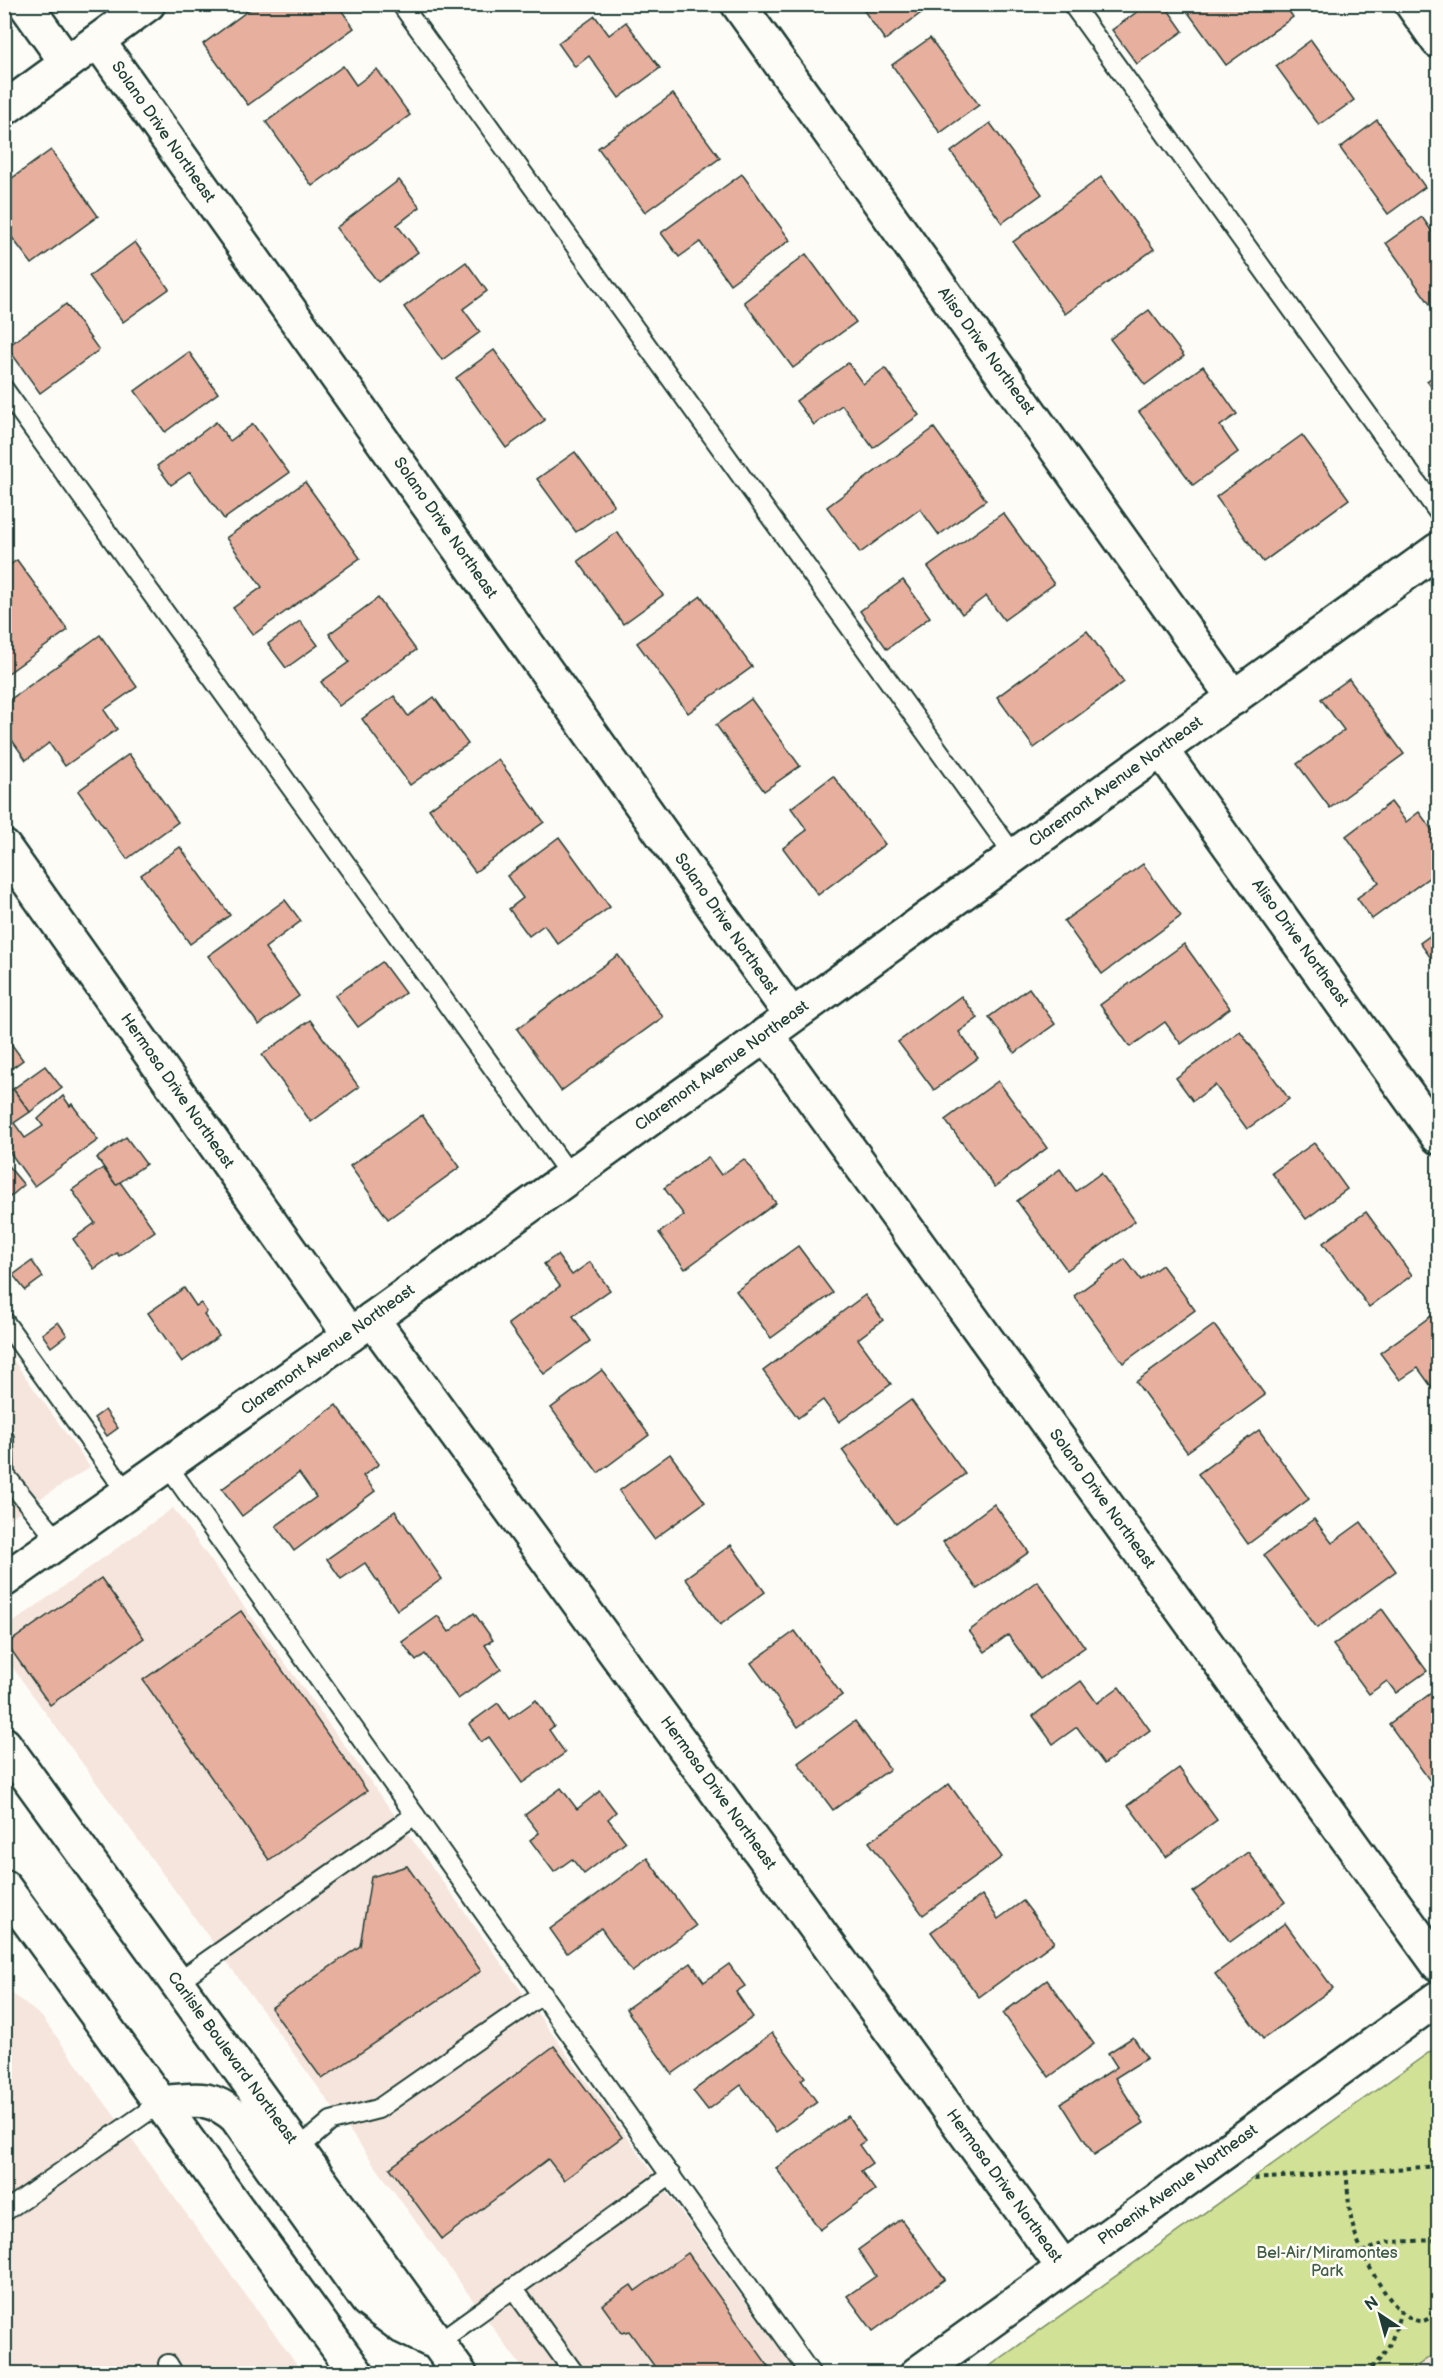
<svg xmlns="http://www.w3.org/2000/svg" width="1443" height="2378" font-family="'Balsamiq Sans',sans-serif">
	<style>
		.built { fill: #f6e5dc }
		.green { fill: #d1e195; stroke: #788f64; stroke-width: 1.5 }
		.building { fill: #e7af9e; stroke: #1f3d34; stroke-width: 1.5 }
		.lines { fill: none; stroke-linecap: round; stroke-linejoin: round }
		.lane-casing { stroke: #1f3d34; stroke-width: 22 }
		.street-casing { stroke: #1f3d34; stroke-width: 38 }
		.secondary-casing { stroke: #1f3d34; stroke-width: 38 }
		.path { stroke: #1f3d34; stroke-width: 4; stroke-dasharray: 4.5 4.5; stroke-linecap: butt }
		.lane { stroke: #fdfcf7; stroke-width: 18 }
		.street { stroke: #fdfcf7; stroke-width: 33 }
		.secondary { stroke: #fdfcf7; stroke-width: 33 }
		.labels { text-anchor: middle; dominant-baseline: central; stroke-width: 5; stroke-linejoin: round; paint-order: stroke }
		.street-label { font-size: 16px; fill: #1f3d34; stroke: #fdfcf7 }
		.park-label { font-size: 16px; fill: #435e47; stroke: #fdfcf7 }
	</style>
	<rect width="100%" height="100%" fill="#fdfcf7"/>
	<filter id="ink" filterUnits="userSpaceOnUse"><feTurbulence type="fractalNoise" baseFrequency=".0167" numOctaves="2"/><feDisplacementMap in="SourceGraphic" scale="12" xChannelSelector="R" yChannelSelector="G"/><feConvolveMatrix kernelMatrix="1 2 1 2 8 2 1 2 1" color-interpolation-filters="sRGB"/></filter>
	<g filter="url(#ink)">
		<g class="built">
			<path d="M4 1347 90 1467 5 1521H4Z"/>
			<path d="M173 1508 797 2373H526L5 1657 4 1629Z"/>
			<path d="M4 1987 42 2017 303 2373H5Z"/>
			<path d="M1438 2351V2373H1407Z"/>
		</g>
		<path class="green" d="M1438 2046V2351L1407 2373H980Z"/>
		<g class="building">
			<path d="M257 4H337L354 28 248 105 203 44Z"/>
			<path d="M859 4H927L929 7 885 40Z"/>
			<path d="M1148 4H1164L1183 31 1137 64 1112 30Z"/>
			<path d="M1182 4H1284L1293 17 1226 65Z"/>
			<path d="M595 16 609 35 626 22 660 68 619 98 589 56 575 67 558 43Z"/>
			<path d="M930 38 979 105 940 133 892 65Z"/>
			<path d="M1311 40 1354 100 1319 125 1276 66Z"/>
			<path d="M343 66 356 85 377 69 410 115 312 186 266 122Z"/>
			<path d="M673 94 720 158 645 212 598 148Z"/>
			<path d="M1377 120 1425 187 1388 214 1340 148Z"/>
			<path d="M990 123 1042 194 1002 223 951 152Z"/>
			<path d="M51 150 98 216 32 264 4 227V184Z"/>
			<path d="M742 174 790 240 730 284 700 242 679 257 661 233Z"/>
			<path d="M1101 177 1154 249 1065 314 1013 242Z"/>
			<path d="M399 180 420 207 397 225 418 252 378 282 336 228Z"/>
			<path d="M1422 217 1435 236 1438 233V303L1432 307 1386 243Z"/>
			<path d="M135 242 169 289 123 322 89 276Z"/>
			<path d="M806 254 856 322 793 368 744 302Z"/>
			<path d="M466 262 487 291 463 309 480 332 442 360 404 307Z"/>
			<path d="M66 304 99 350 40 393 7 347Z"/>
			<path d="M1149 310 1184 356 1145 385 1110 339Z"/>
			<path d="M494 350 545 420 506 448 456 378Z"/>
			<path d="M189 352 218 393 165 432 135 391Z"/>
			<path d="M848 363 863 384 885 368 919 415 873 448 842 405 814 425 796 401Z"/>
			<path d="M1203 366 1237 414 1220 426 1238 452 1193 485 1139 412Z"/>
			<path d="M1438 373V396L1427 381Z"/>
			<path d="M216 422 230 441 253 424 289 473 224 519 190 472 171 485 157 466Z"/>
			<path d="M934 428 986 500 939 535 920 509 860 553 827 507Z"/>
			<path d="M1302 435 1349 499 1263 562 1216 497Z"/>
			<path d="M575 452 614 505 576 532 537 479Z"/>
			<path d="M305 482 360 558 253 635 233 608 262 587 226 538Z"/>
			<path d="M1003 513 1054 584 1004 620 986 596 962 614 928 567Z"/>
			<path d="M617 532 663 595 623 624 578 561Z"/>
			<path d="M17 560 68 630 4 676V569Z"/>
			<path d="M903 580 930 617 887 649 860 611Z"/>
			<path d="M701 596 752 667 688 713 637 643Z"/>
			<path d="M378 598 416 650 339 706 321 682 349 662 329 634Z"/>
			<path d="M300 621 318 645 286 668 268 644Z"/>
			<path d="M1087 631 1124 682 1034 748 997 697Z"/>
			<path d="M100 635 137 687 104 710 117 729 65 766 49 743 26 760 4 729V704Z"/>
			<path d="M1349 679 1404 754 1330 808 1297 764 1344 730 1321 699Z"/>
			<path d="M394 696 408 716 434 697 468 744 410 785 362 719Z"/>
			<path d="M751 699 800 766 764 791 716 725Z"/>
			<path d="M129 754 178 822 127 859 78 791Z"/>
			<path d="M498 759 544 822 475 872 429 809Z"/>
			<path d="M833 776 885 844 818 895 783 848 807 830 791 808Z"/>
			<path d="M1391 802 1406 822 1419 812 1438 838V871L1372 919 1357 898 1379 882 1346 836Z"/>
			<path d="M559 837 610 907 558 944 544 925 529 936 509 909 523 898 507 876Z"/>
			<path d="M180 847 230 915 190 944 141 875Z"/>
			<path d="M1143 864 1181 916 1102 974 1064 921Z"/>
			<path d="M285 900 301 921 265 948 299 996 259 1025 208 956Z"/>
			<path d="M1438 930V968L1420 943Z"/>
			<path d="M1184 944 1230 1008 1181 1044 1165 1022 1130 1047 1100 1005Z"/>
			<path d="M618 955 663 1017 561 1091 517 1029Z"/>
			<path d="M382 962 405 993 358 1027 335 996Z"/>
			<path d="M1029 988 1055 1024 1015 1053 989 1017Z"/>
			<path d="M961 996 978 1018 959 1032 978 1058 934 1090 898 1042Z"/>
			<path d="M310 1020 359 1087 311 1122 262 1055Z"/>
			<path d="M4 1028 11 1036 7 1038 23 1060 4 1074Z"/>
			<path d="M1240 1031 1289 1099 1247 1129 1215 1085 1193 1101 1176 1078Z"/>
			<path d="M45 1066 62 1088 30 1112 13 1089Z"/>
			<path d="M998 1081 1047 1148 995 1187 945 1120Z"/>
			<path d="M13 1089 30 1112 14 1123 25 1138 43 1126 38 1119 63 1096 70 1106 72 1104 98 1140 34 1186 4 1144V1095Z"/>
			<path d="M422 1115 460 1167 388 1219 350 1166Z"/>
			<path d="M126 1137 146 1164 116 1185 97 1158Z"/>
			<path d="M1314 1143 1347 1189 1306 1219 1272 1173Z"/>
			<path d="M708 1157 721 1175 744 1159 776 1203 685 1269 659 1233 684 1215 664 1188Z"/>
			<path d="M4 1161 24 1185 10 1197 4 1190Z"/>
			<path d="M103 1168 116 1185 120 1182 155 1231 119 1256 117 1253 94 1269 73 1239 95 1223 72 1190Z"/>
			<path d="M1060 1169 1076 1191 1101 1173 1135 1221 1067 1270 1017 1201Z"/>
			<path d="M1366 1212 1412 1275 1369 1307 1323 1243Z"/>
			<path d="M798 1246 833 1293 771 1338 736 1291Z"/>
			<path d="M557 1255 572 1275 590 1262 610 1290 573 1316 590 1341 544 1374 508 1324 560 1286 544 1264Z"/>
			<path d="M1125 1259 1141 1280 1162 1265 1195 1310 1123 1363 1074 1296Z"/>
			<path d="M32 1261 43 1277 25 1290 13 1275Z"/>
			<path d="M184 1288 196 1306 201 1303 207 1312 204 1315 219 1336 182 1362 148 1313Z"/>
			<path d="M865 1295 883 1320 858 1339 891 1384 839 1422 823 1400 798 1418 763 1371Z"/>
			<path d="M1438 1311V1392L1436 1393 1418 1368 1400 1380 1380 1353Z"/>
			<path d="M58 1322 67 1335 51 1347 42 1334Z"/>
			<path d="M1214 1325 1265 1395 1187 1452 1136 1382Z"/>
			<path d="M602 1370 649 1435 598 1473 551 1408Z"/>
			<path d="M911 1400 965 1474 896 1524 842 1450Z"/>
			<path d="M336 1405 379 1464 363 1476 375 1491 294 1551 276 1526 316 1497 299 1473 242 1516 222 1489Z"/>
			<path d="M105 1410 118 1428 107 1436 94 1418Z"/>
			<path d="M1259 1430 1309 1499 1248 1544 1198 1474Z"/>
			<path d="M670 1454 705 1502 654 1539 619 1491Z"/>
			<path d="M994 1504 1029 1552 977 1589 943 1542Z"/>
			<path d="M395 1511 442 1579 397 1610 365 1563 341 1579 327 1559Z"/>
			<path d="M1314 1519 1332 1543 1361 1522 1396 1571 1317 1628 1264 1555Z"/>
			<path d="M731 1545 765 1592 720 1625 685 1578Z"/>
			<path d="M101 1578 144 1638 50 1705 7 1644Z"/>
			<path d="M1037 1581 1085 1647 1040 1679 1008 1635 985 1652 969 1631Z"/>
			<path d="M1382 1609 1427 1671 1396 1693 1387 1681 1369 1694 1333 1645Z"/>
			<path d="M241 1611 367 1791 269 1860 143 1680Z"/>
			<path d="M474 1613 493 1640 485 1645 501 1669 458 1699 425 1654 416 1661 402 1642 438 1616 449 1632Z"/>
			<path d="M795 1631 842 1695 798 1727 751 1663Z"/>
			<path d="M1081 1681 1097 1703 1119 1687 1150 1730 1104 1764 1077 1727 1053 1744 1033 1716Z"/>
			<path d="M1438 1688V1792L1389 1724Z"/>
			<path d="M536 1700 554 1726 549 1730 565 1753 522 1783 489 1737 481 1742 469 1724 498 1703 509 1719Z"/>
			<path d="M855 1721 890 1769 833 1810 798 1763Z"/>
			<path d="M1179 1768 1217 1820 1166 1857 1128 1805Z"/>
			<path d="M949 1784 1002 1857 923 1915 869 1842Z"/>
			<path d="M561 1788 577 1809 600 1791 616 1812 608 1819 626 1842 584 1874 572 1859 554 1872 530 1840 539 1833 525 1815Z"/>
			<path d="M1248 1852 1285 1902 1230 1942 1193 1892Z"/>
			<path d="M647 1858 696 1926 632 1972 601 1928 567 1953 550 1929Z"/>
			<path d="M407 1866 481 1971 322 2079 271 2008 360 1946 371 1877Z"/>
			<path d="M982 1895 998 1919 1023 1901 1054 1942 979 1997 931 1932Z"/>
			<path d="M1285 1923 1333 1988 1263 2039 1215 1974Z"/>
			<path d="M691 1963 704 1982 729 1964 745 1986 736 1992 753 2017 672 2074 626 2009Z"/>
			<path d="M1047 1980 1094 2044 1049 2077 1003 2013Z"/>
			<path d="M772 2033 805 2077 801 2080 817 2102 776 2132 741 2085 708 2110 693 2091Z"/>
			<path d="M1133 2037 1147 2058 1115 2078 1144 2123 1094 2155 1061 2103 1117 2067 1108 2053Z"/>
			<path d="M554 2046 622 2137 564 2180 548 2159 442 2239 390 2168Z"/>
			<path d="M848 2116 865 2141 859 2145 872 2163 861 2171 875 2190 820 2230 776 2168Z"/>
			<path d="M901 2219 945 2279 873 2331 847 2296 876 2276 858 2250Z"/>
			<path d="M688 2253 774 2374H660L629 2331 622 2333 602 2305 631 2285 635 2291Z"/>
		</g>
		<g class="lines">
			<g class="lane-casing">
				<g id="lane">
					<path d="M401 4 1014 855"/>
					<path d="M1072 4 1438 512"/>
					<path d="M4 389 570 1175"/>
					<path d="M4 1321 127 1493"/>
					<path d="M4 1438 5 1475 59 1542"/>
					<path d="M167 1465 811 2374"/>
					<path d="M177 1982 415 1815"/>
					<path d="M298 2149 331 2121 378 2109 543 1994"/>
					<path d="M4 2212 160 2103"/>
					<path d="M513 2288 575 2374"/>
					<path d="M437 2343 671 2175"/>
					<path d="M168 2364 174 2374"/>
				</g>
			</g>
			<g class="street-casing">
				<g id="street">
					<path d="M25 4 67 63"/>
					<path d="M738 4 1234 698"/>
					<path d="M1412 4 1438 41"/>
					<path d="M98 41 791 1015"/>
					<path d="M4 109 148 4"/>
					<path d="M1161 750 1438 1137"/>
					<path d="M4 847 350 1335"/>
					<path d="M766 1034 1438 1964"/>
					<path d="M372 1319 1064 2268"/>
					<path d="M4 1580 350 1335 1438 550"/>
					<path d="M917 2374 1438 1998"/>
				</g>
			</g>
			<g class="secondary-casing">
				<g id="secondary">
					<path d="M4 1744 460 2374"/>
					<path d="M4 1887 357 2374"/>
					<path d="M160 2103C193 2100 210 2094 236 2117L367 2300 403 2327 430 2340"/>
				</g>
			</g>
			<g class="path">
				<path d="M1346 2171C1348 2187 1348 2203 1351 2218 1355 2244 1390 2317 1419 2321 1427 2322 1433 2315 1438 2310"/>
				<path d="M1254 2179 1438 2166"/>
				<path d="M1362 2252 1388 2242 1438 2240"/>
				<path d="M1364 2374C1388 2356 1394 2338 1401 2309"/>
			</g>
			<use href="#lane" class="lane"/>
			<use href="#street" class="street"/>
			<use href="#secondary" class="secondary"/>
		</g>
	</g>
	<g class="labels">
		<g class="street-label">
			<text transform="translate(163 132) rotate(55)">Solano Drive Northeast</text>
			<text transform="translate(986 351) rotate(54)">Aliso Drive Northeast</text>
			<text transform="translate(445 528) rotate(55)">Solano Drive Northeast</text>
			<text transform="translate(1116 782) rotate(-36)">Claremont Avenue Northeast</text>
			<text transform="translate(726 924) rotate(55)">Solano Drive Northeast</text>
			<text transform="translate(1300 943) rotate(54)">Aliso Drive Northeast</text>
			<text transform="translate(722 1066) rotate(-36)">Claremont Avenue Northeast</text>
			<text transform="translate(177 1091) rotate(55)">Hermosa Drive Northeast</text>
			<text transform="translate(328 1350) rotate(-36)">Claremont Avenue Northeast</text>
			<text transform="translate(1102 1499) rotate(54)">Solano Drive Northeast</text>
			<text transform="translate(718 1793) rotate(54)">Hermosa Drive Northeast</text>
			<text transform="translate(232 2058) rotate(54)">Carlisle Boulevard Northeast</text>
			<text transform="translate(1178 2185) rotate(-36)">Phoenix Avenue Northeast</text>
			<text transform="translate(1004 2186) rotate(54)">Hermosa Drive Northeast</text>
		</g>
		<g class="park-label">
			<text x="1327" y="2253">Bel-Air/Miramontes<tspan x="1327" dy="18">Park</tspan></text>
		</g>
	</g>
	<rect width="1443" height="2378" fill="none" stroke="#fdfcf7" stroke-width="24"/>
	<rect x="12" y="12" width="1419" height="2354" fill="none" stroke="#1f3d34" stroke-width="2" filter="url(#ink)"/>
	<g transform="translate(1380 2315) rotate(324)" stroke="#fdfcf7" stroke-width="4.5" paint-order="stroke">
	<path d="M0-4.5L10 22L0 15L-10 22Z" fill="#1f3d34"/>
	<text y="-9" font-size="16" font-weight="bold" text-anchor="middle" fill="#1f3d34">N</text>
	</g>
</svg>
